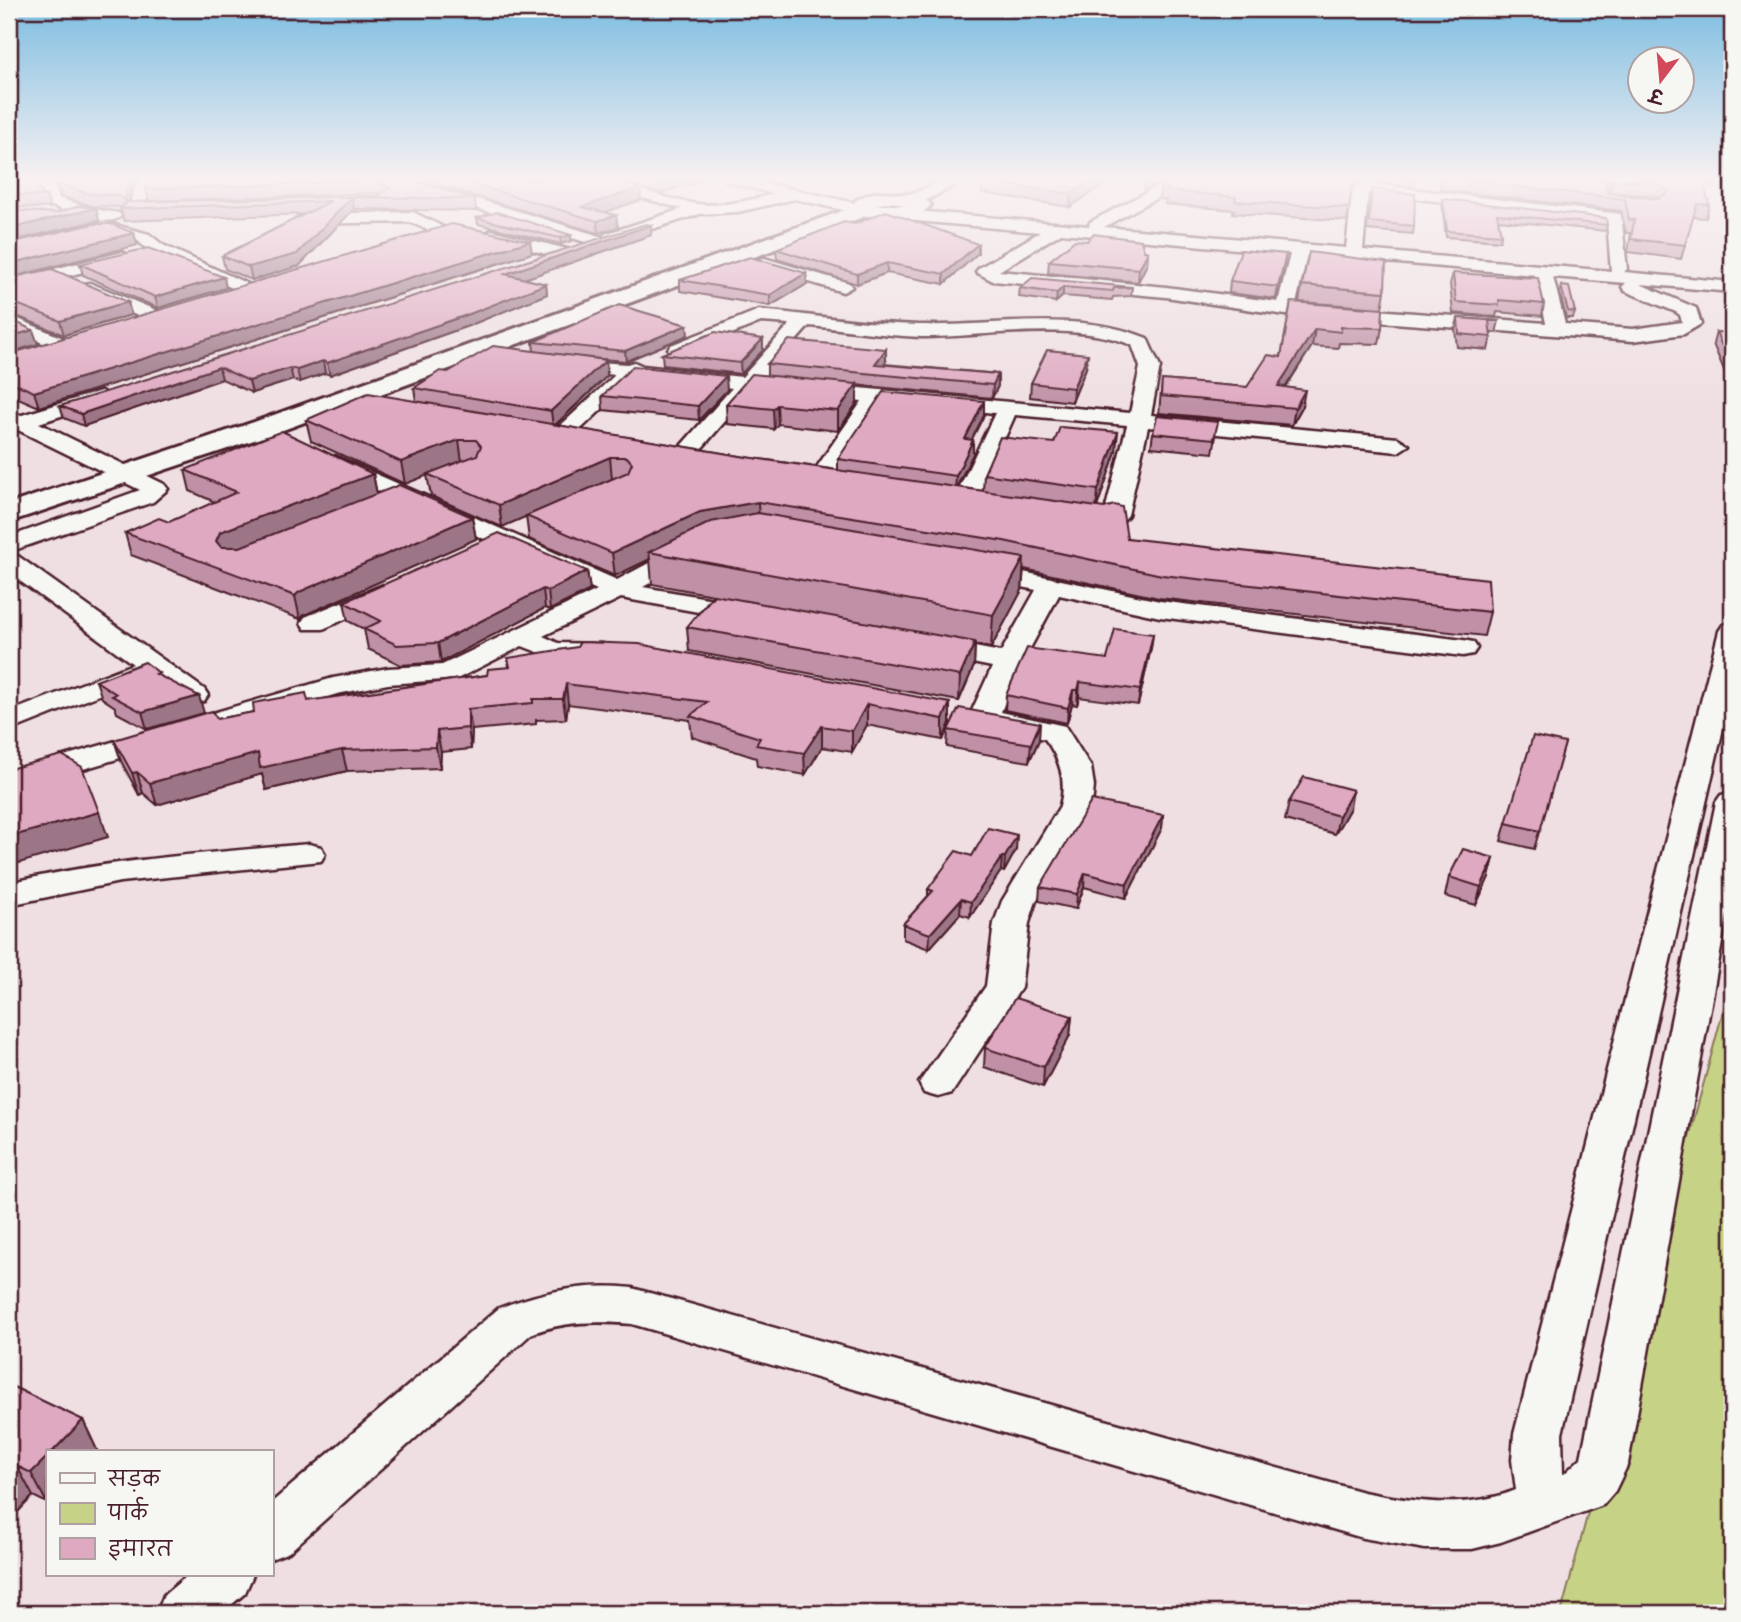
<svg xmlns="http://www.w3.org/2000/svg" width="1741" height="1622" font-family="Sriracha,'Playpen Sans Deva',sans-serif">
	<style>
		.green { fill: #c6d386; stroke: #887958; stroke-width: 2 }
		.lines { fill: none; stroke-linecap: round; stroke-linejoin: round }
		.minor-casing { stroke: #4a1f2b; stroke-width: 5 }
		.major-casing { stroke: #4a1f2b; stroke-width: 6 }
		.minor { fill: #f6f6f2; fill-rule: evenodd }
		.major { fill: #f6f6f2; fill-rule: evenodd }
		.wall { fill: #c091a6; stroke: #4a1f2b; stroke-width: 2; fill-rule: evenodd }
		.shaded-wall { fill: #9c7687; stroke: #4a1f2b; stroke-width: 2 }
		.building { fill: #dfa9c1; stroke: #4a1f2b; stroke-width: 2; fill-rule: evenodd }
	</style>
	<rect width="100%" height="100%" fill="#efdfe3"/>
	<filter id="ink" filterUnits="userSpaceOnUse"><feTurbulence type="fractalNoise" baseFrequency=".0143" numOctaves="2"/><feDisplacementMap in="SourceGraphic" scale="14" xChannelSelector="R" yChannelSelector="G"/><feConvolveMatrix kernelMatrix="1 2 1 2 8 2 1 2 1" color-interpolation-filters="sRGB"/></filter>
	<g filter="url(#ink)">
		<path class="green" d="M1732 978V1613H1561Z"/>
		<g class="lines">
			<g class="minor-casing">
				<g id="minor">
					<path d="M56 180 53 183 59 198 92 209 119 213 121 216C107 230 63 210 47 204L38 181Z"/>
					<path d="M143 180H159L149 191 146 204 178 205V211L131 212 129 209 134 189Z"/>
					<path d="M410 180H426L431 185 603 237 605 234 682 209 580 180C621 180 657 198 698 204 723 207 750 200 774 194L724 180H751L864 205 872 210 864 215 795 199 738 212 700 214 617 240 606 241 598 246 421 191Z"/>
					<path d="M1170 180H1189L1104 227 1346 248 1353 188 1361 183 1621 214 1627 269 1624 272 1732 282V292L1640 284 1696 308 1701 324 1684 334 1633 341 1286 315 1166 297 993 281 976 272 979 268 1040 232 894 219 886 214 894 209 1089 226 1090 222ZM1368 193 1607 221 1611 271 1363 250ZM1061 233 1290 254 1278 302 1166 287 999 271ZM1307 255 1535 275 1546 323 1296 304ZM1553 277 1626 283 1622 287 1625 291 1676 312 1680 315 1682 322 1633 329 1565 324Z"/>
					<path d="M413 212 453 232 445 237 410 222 304 224 296 219 304 214Z"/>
					<path d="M104 222 149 234 163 245 259 289 256 293H244L151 253 137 240 104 232 9 255V245Z"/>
					<path d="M491 230 567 249 569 253 561 258 485 238 483 235Z"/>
					<path d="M123 252 131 257 129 261 9 290V280Z"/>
					<path d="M764 258 849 283 852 287 843 292 758 267 755 263 758 259Z"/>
					<path d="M90 283 163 313 165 317 156 323 149 321 84 292 81 288 84 284Z"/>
					<path d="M759 310C812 315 866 324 919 325 994 327 1075 309 1147 338L1160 367 1151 415 1398 438 1409 445 1398 452 1148 427 1128 515C1117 531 1093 529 1077 525L1073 520 1077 515 1105 511 1127 425 1015 415 977 501 973 506H957L953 501 995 413 882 402 827 485 819 487 808 480 862 401 752 390 689 463 681 465 670 458 732 388 636 377 566 443H550L547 438 615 375 557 367 554 363 557 359 627 364 634 362 643 366 742 377 790 324 761 322 685 353H671L668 349 671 345ZM809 326C846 329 884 336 922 337 989 337 1068 320 1132 345L1140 367 1130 413 762 379Z"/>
					<path d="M9 315 70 341 73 345 70 349H56L9 328Z"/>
					<path d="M101 391 111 397 108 401 39 423 164 484 168 489 153 502 9 552V537L140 490 18 430 9 432V414L22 415Z"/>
					<path d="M335 456 617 580 679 547H697L700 552 697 557 643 587 748 605 757 607 761 613 757 619 748 621 621 598 543 636 558 643 603 644 607 650 603 656 556 659 522 646 457 679 388 684 337 694 9 791V772L333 678 388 668 442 665 597 590 327 468 324 463Z"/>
					<path d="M9 554 18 556 204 689 208 695 204 701C182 706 166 688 149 675L9 731V712L133 664 9 573Z"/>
					<path d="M981 563 1160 601 1463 640 1473 642 1477 648 1473 654 1463 656 1160 617 1059 595 1014 678 1001 712 1065 726 1091 767 1094 786 1092 806 1036 901 1029 923 1021 988 952 1093 938 1097 924 1093 919 1083 986 986 994 923 1002 901 1060 806C1067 781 1060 759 1045 739L974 723 969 717 992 667 923 653 919 647 923 641 933 639 1001 652 1036 590 972 576 968 571 972 566Z"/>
					<path d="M383 585 392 588 396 593 392 598 323 629H305L301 623 305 617Z"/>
					<path d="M1732 623V689L1562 1434 1563 1475 1581 1458 1716 802 1721 795 1732 793V887L1628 1464 1615 1491 1603 1505 1501 1542 1472 1549H1425L1363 1538 632 1324C597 1321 564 1321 531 1334L289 1552 271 1559V1503L499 1308C544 1291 584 1283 632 1288L1363 1492C1415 1502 1465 1510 1516 1490L1512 1460 1514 1434 1719 631 1723 625Z"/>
					<path d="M309 844 321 847 325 854 321 861 120 882 9 905V883C108 859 208 853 309 844Z"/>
					<path d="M188 1575H253L245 1593 222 1613H157L164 1595Z"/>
				</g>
			</g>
			<g class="major-casing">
				<path id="major" d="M941 180H965L926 200 931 205C915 224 887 218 866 216L272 434 9 522V504L254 422 853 207 855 201C878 186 887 195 909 194 919 193 932 184 941 180ZM891 202 906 205H875Z"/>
			</g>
			<use href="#minor" class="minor"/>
			<use href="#major" class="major"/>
		</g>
		<g class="wall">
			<path d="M9 180 46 196 50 208 9 207Z"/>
			<path d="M57 180 131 188 129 202 379 196 382 193 149 201 146 189 149 180H417L418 182 475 199 476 211 354 209 299 266 252 280 225 269 222 256 305 214 124 221 120 207 92 206 61 196Z"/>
			<path d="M429 180H703L662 193 625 184 641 200 605 212 618 227 598 233 432 183Z"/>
			<path d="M1110 180 1070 207 982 193V181Z"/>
			<path d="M1374 180H1415L1414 187 1375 183Z"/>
			<path d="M1440 180H1716L1714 186 1704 185 1709 205 1706 218 1693 217 1681 259 1628 252 1631 233H1626L1621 211 1441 190ZM1609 192 1655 196 1658 199 1607 193Z"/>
			<path d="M1161 187 1349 208 1347 221 1233 213 1234 210 1165 204 1166 200 1159 199Z"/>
			<path d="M1372 189 1414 226 1413 234 1367 230Z"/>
			<path d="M1443 199 1607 225 1605 231 1498 220 1501 235 1500 241 1446 237 1442 204Z"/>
			<path d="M477 218 571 235V241L561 244 478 224Z"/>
			<path d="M134 233 137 245 15 276 128 302 131 315 64 335 9 313V243Z"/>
			<path d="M651 235 524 279 546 284 547 294 468 326 330 375 325 373 300 382 293 380 252 393 222 379 84 426 64 418 60 406Z"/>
			<path d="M978 244V253L944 284 887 273 857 284 777 259 776 249Z"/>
			<path d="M1144 251 1148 252 1147 264 1138 282 1048 273 1049 261Z"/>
			<path d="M532 253 39 407 9 394V354Z"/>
			<path d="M1286 254 1276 299 1229 293 1230 281Z"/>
			<path d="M80 264 226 288 158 308 83 275Z"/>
			<path d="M806 273 807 284 770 306 680 291V280Z"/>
			<path d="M1453 273 1544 304 1542 316 1497 312 1496 317 1453 313 1450 284Z"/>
			<path d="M1302 285 1385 292 1382 308 1299 302Z"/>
			<path d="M1561 286 1575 312 1573 318H1566L1560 293Z"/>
			<path d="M1132 287 1131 296 1113 297 1112 300 1063 296 1056 302 1019 297 1020 288Z"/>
			<path d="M1291 302 1382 328 1379 344 1339 343 1338 348 1312 346 1286 387 1302 407 1292 425 1159 413 1162 380 1247 387 1281 357Z"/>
			<path d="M1458 318 1499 321 1496 333H1491V337L1488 350 1457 347 1455 330Z"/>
			<path d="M1716 332 1732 333V382H1729L1713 344Z"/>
			<path d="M688 335 626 361 576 357 606 360 607 376 556 425 746 457 838 470V459L984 415 971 440H973V454L957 487 983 491 984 474 1116 451 1097 507 1127 538 1490 612 1484 636 1159 598 1024 569 1022 590 991 648 975 645 974 666 959 701 689 651 687 627 713 595 652 584 650 559 615 576 529 539 526 516 612 479 502 527 431 496 427 475 405 484 311 441 306 420 416 401 414 388 448 372 534 351 533 342Z"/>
			<path d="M763 350 741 374 663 365 662 354Z"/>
			<path d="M886 361 884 364 998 374V386L992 398 857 385V403L838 431 778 424 774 429 727 424 726 404 767 375V364Z"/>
			<path d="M1086 368 1072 402 1030 397 1031 383Z"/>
			<path d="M727 390 699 420 603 410 602 396Z"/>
			<path d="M1153 433 1216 436 1213 453 1151 447Z"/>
			<path d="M185 470 373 474 377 494 472 517 476 539 304 615 300 619 131 555 125 533 169 522 215 502 190 491Z"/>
			<path d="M587 571 590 590 550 610 545 608 441 662 401 665 368 649 364 629 348 621 344 602Z"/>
			<path d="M1153 634 1151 648 1138 705 1079 697 1077 705 1072 704 1067 723 1005 710 1006 695 1107 659Z"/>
			<path d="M508 658 950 703V723L943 740 867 725 852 752 822 747 805 775 757 766 756 758 692 737 690 720 568 704 566 719 536 720V724L472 730 471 749 441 752 440 768 347 771 266 790 262 774 157 805 143 793 139 795 121 761 114 740 308 701 487 675 509 667Z"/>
			<path d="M160 676 204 713 147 729 117 713 115 707 102 698 96 681Z"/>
			<path d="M948 730 1039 740 1029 762 947 747Z"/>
			<path d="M1565 743 1534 849 1501 841 1506 823Z"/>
			<path d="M1289 802 1350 808 1335 834 1285 820Z"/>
			<path d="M1163 815 1162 828 1126 898 1084 887 1076 909 1039 901 1040 886Z"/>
			<path d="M1016 850 1004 872 1001 871 970 917 960 914 929 949 903 939V924L928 896V889L972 856Z"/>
			<path d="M1494 858 1489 877 1476 905 1445 896 1449 877Z"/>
			<path d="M1072 1016 1070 1035 1043 1087 984 1067 985 1048Z"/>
			<path d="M9 1385 83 1420 97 1450 47 1503 33 1496 9 1521Z"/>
		</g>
		<g class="shaded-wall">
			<path d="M128 180H140L131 188 128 208H127L125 200Z"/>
			<path d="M666 180H703L662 193 661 182Z"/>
			<path d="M1093 180H1110L1070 207 1071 194Z"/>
			<path d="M1145 180H1164L1144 191Z"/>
			<path d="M1612 180 1609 192 1602 196 1605 183Z"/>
			<path d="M640 188 641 200 587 218 582 207Z"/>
			<path d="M352 197 354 209 299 266 252 280 249 267Z"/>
			<path d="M96 208 99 220 9 242V229Z"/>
			<path d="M616 215 618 227 598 233 597 221Z"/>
			<path d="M651 225V235L507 285 505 274Z"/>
			<path d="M134 233 137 245 9 278V264Z"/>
			<path d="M571 235V241L561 244 560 238Z"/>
			<path d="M530 241 532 253 39 407 34 392Z"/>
			<path d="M978 244V253L944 284V274Z"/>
			<path d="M1148 252 1147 264 1138 282 1139 269Z"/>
			<path d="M1286 254 1284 265 1276 299 1278 287Z"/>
			<path d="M887 263V273L857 284V274Z"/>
			<path d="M806 273 807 284 770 306V295Z"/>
			<path d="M224 277 226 288 158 308 155 297Z"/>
			<path d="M546 284 547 294 468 326 330 375 327 363Z"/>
			<path d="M1063 287V296L1056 302 1057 293Z"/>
			<path d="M128 302 131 315 64 335 60 321Z"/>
			<path d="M687 325 688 335 626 361 625 351Z"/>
			<path d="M1315 329 1312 346 1275 403 1278 386Z"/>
			<path d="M33 330 38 344 9 353V337Z"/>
			<path d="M763 339V350L741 374 740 363Z"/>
			<path d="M886 349V361L877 374 875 364Z"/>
			<path d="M1088 354 1086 368 1072 402 1073 388Z"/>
			<path d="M606 360 607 376 553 427 551 411Z"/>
			<path d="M323 361 325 373 300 382 297 370Z"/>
			<path d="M219 367 222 379 84 426 81 414Z"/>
			<path d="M290 368 293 380 252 393 249 381Z"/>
			<path d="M998 374V386L992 398 993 385Z"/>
			<path d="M726 376 727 390 699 420 698 406Z"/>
			<path d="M857 384V403L838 431V411Z"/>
			<path d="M1305 390 1302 407 1292 425 1295 408Z"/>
			<path d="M984 401V415L965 453V439Z"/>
			<path d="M777 405 778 424 774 429 773 409Z"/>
			<path d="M1118 432 1116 451 1096 510 1098 490Z"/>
			<path d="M459 440 462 462 405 484 401 462Z"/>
			<path d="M973 440V454L955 490 956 476Z"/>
			<path d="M610 457 612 479 502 527 499 505Z"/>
			<path d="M373 474 377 495 222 563 216 541 220 532Z"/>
			<path d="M758 502 759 524 649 552 650 559 615 576 612 553 700 512Z"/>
			<path d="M472 517 476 539 304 615 300 619 295 596 299 592Z"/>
			<path d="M1024 558 1022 590 991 648 993 615Z"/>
			<path d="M587 571 590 590 550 610 548 591Z"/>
			<path d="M543 589 545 608 441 662 438 643Z"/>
			<path d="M1153 634 1151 648 1138 705 1140 690Z"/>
			<path d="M975 642 974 666 959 701 960 676Z"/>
			<path d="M1080 682 1079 697 1077 705 1078 690Z"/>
			<path d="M566 684 568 704 566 719 563 699Z"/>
			<path d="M1073 690 1072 704 1067 723 1068 708Z"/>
			<path d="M199 696 204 713 147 729 142 712Z"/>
			<path d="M950 703V723L943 740V719Z"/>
			<path d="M867 704V725L852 752V731Z"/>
			<path d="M468 709 472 730 471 749 468 728Z"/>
			<path d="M1040 723 1039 740 1029 762 1031 744Z"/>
			<path d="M822 726V747L805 775 804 753Z"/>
			<path d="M437 731 441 752 440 768 436 747Z"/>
			<path d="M342 750 347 771 266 790 262 774 157 805 150 783 258 753Z"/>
			<path d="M137 772 143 793 139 795 132 773Z"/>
			<path d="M1353 790 1350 808 1335 834 1339 816Z"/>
			<path d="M99 812 108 837 9 866V837Z"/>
			<path d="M1163 815 1162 828 1126 898 1127 884Z"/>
			<path d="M1017 835 1016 850 1004 872 1005 857Z"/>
			<path d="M1002 857 1001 871 970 917 971 902Z"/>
			<path d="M1494 858 1489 877 1476 905 1481 887Z"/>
			<path d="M1085 873 1084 887 1076 909 1077 894Z"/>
			<path d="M961 899 960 914 929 949 930 934Z"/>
			<path d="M1072 1016 1070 1035 1043 1087 1044 1067Z"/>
			<path d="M83 1420 97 1450 95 1452H52Z"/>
			<path d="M47 1457V1503L31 1473Z"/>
			<path d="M17 1466 33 1496 9 1521V1475Z"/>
		</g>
		<g class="building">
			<path d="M9 180H36L41 193 46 196 9 195Z"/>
			<path d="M57 180H128L125 200 117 195 89 194 58 184Z"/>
			<path d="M149 180H417L418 182 475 199 352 197 297 254 249 267 222 256 331 201 120 209 127 202 379 196 390 187 379 181 146 189Z"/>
			<path d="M460 180H611L640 188 582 207 616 215 597 221Z"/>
			<path d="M984 180H1093L1071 194 982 181Z"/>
			<path d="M1173 180H1345L1352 181 1349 208 1235 201 1236 197 1167 191 1169 188 1161 187Z"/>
			<path d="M1459 180H1703L1709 205 1697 204 1685 245 1631 239 1634 220H1629L1625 199ZM1612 180 1659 184 1669 192 1658 199 1607 193 1605 183Z"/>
			<path d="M1372 189 1415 194 1414 226 1369 222Z"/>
			<path d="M1443 199 1606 218 1607 225 1497 214 1501 235 1447 231Z"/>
			<path d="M79 206 96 208 9 229V210L56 213Z"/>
			<path d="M886 211 978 244 944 274 887 263 857 274 776 249 844 222 855 224Z"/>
			<path d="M497 212 571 235 560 238 477 218Z"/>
			<path d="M94 224H111L134 233 9 264V243Z"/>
			<path d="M452 224 530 241 34 392 9 381V354Z"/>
			<path d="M646 224 651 225 505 274 546 284 467 315 327 363 323 361 297 370 290 368 249 381 219 367 81 414 60 406Z"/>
			<path d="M1093 234 1141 240 1144 251 1148 252 1139 269 1049 261 1075 240 1087 241Z"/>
			<path d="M148 248 224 277 155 297 80 264Z"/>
			<path d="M1241 250 1286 254 1278 287 1230 281Z"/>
			<path d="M1309 252 1386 262 1385 292 1302 285Z"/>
			<path d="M750 257 806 273 770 295 680 280Z"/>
			<path d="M52 269 128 302 60 321 9 301V278Z"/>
			<path d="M1453 273 1538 278 1544 304 1499 300V305L1456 302Z"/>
			<path d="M1032 278 1132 287 1114 288 1113 291 1063 287 1057 293 1020 288Z"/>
			<path d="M1561 286 1569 287 1575 312 1568 311Z"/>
			<path d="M1291 302 1383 309 1382 328 1341 327V332L1315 329 1278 386 1305 390 1295 408 1161 396 1162 380 1247 387 1268 355 1281 357Z"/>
			<path d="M619 305 687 325 625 351 533 342Z"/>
			<path d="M1458 318 1499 321H1489L1491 337 1459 334Z"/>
			<path d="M9 319 33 330 9 337Z"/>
			<path d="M715 332 763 339 740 363 662 354Z"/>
			<path d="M1716 332 1732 333V369Z"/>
			<path d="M789 340 886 349 875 364 998 374 993 385 767 364Z"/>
			<path d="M493 346 606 360 551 411 414 388 440 371 448 372Z"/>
			<path d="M1047 350 1088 354 1073 388 1031 383Z"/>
			<path d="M633 366 726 376 698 406 602 396Z"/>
			<path d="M752 374 857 384 838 411 777 405 773 409 726 404Z"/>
			<path d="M883 392 984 401 965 439 973 440 956 476 838 459Z"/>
			<path d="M368 393 746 457 1104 508 1114 505 1122 507 1127 538 1488 579 1490 612 1162 575 1004 541 758 502 700 512 612 553 526 516 628 472 632 463 627 457H610L499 505 427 474 477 455 481 446 476 440H459L401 462 306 420Z"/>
			<path d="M1157 416 1218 422 1214 439 1153 433Z"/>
			<path d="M1060 427 1118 432 1098 490 984 474 1000 437 1054 443Z"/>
			<path d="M282 431 373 474 220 532 216 541 221 547H240L399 485 472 517 299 592 295 596 125 533 159 518 169 522 237 492 185 470Z"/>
			<path d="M758 513 1024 558 993 615 649 552 711 522Z"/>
			<path d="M499 533 587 571 548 591 543 589 438 643 397 645 364 629 381 621 344 602Z"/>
			<path d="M714 595 975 642 960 676 687 627Z"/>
			<path d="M1115 629 1153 634 1140 690 1080 682 1078 690H1073L1068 708 1006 695 1027 648 1107 659Z"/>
			<path d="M580 642 639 644 950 703 943 719 867 704 852 731 822 726 804 753 756 745 760 738 690 716 707 702 566 684 563 699H533V703L468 709V728L437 731 436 747 342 750 260 768 258 753 150 783 137 772 132 773 114 740 212 711 217 719 254 712 253 703 306 693 308 701 487 675 488 669 510 667 508 658 577 647Z"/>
			<path d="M145 662 159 673 156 674 199 696 142 712 112 696 116 694 96 681Z"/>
			<path d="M959 708 1040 723 1031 744 948 730Z"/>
			<path d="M1533 736 1565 743 1540 831 1506 823Z"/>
			<path d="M62 755 82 767 99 812 9 837V769Z"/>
			<path d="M1304 777 1353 790 1339 816 1289 802Z"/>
			<path d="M1092 800 1163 815 1127 884 1085 873 1077 894 1040 887Z"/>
			<path d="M988 828 1017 835 1005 857H1002L971 902 961 899 930 934 903 924 933 891 928 889 956 851 972 856Z"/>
			<path d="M1463 849 1494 858 1481 887 1449 877Z"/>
			<path d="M1015 998 1072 1016 1044 1067 985 1048Z"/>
			<path d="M9 1385 83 1420 52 1452H47V1457L31 1473 17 1466 9 1475Z"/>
		</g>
	</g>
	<linearGradient id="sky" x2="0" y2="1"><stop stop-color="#7cbde1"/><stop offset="0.44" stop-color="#f8f1f2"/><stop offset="1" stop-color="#f8f1f2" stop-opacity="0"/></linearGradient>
	<rect width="1741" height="407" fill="url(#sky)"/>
	<rect width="1741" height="1622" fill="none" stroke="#f6f6f2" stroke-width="35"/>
	<rect x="18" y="18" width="1706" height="1587" fill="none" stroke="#4a1f2b" stroke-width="2.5" filter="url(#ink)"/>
	<rect x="46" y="1450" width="228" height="126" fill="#f6f6f2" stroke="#b1a0a2" stroke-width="2"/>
	<rect x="60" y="1473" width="35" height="10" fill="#f6f6f2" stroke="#b1a0a2" stroke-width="2"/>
	<text x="108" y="1486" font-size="21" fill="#4a1f2b">सड़क</text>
	<rect x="60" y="1503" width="35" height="21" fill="#c6d386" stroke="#b1a0a2" stroke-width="2"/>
	<text x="108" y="1520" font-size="21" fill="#4a1f2b">पार्क</text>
	<rect x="60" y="1538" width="35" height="21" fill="#dfa9c1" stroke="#b1a0a2" stroke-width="2"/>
	<text x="108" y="1556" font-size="21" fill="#4a1f2b">इमारत</text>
	<g transform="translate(1661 80) rotate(196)"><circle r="33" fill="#f6f6f2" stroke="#b1a0a2" stroke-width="2"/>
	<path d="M0-5L12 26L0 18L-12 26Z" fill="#d1495b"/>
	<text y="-10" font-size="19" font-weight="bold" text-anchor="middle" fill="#4a1f2b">उ</text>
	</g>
</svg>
